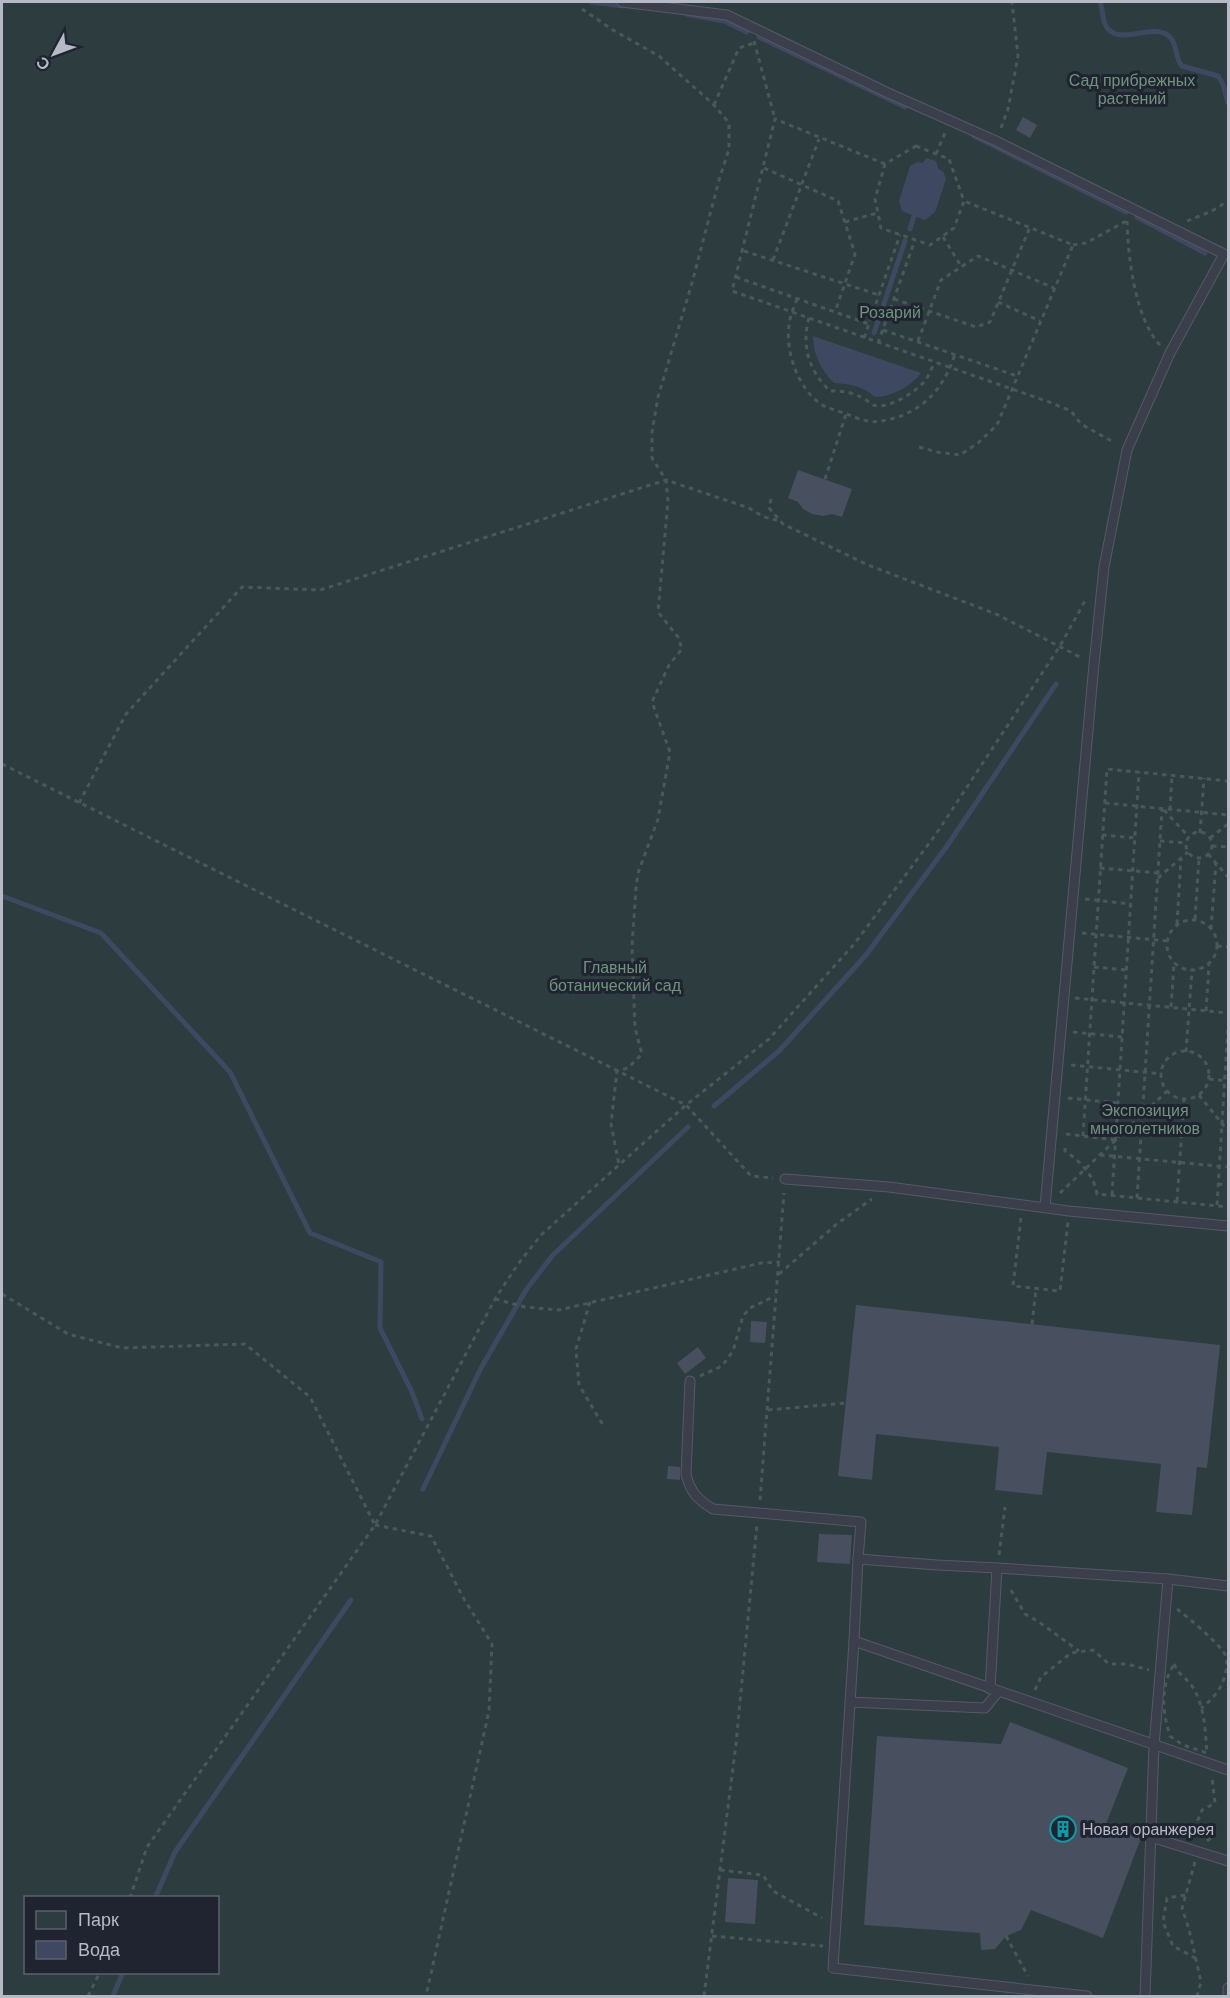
<svg xmlns="http://www.w3.org/2000/svg" width="1230" height="1998" font-family="'DM Sans',sans-serif">
	<style>
		.green { fill: #2d3c3f; fill-rule: evenodd }
		.water { fill: #3f4861 }
		.lines { fill: none; stroke-linecap: round; stroke-linejoin: round }
		.stream { stroke: #3f4861; stroke-width: 5 }
		.building { fill: #484f5e }
		.lane-casing { stroke: #555a66; stroke-width: 11 }
		.path { stroke: #4a585c; stroke-width: 3; stroke-dasharray: 4.5 4.5; stroke-linecap: butt }
		.lane { stroke: #3a3f4b; stroke-width: 9 }
		.labels { text-anchor: middle; dominant-baseline: central; stroke-width: 6; stroke-linejoin: round; paint-order: stroke }
		.park-label { font-size: 16px; fill: #70947d; stroke: #1f2430 }
		.poi-label { font-size: 16px; fill: #b6bac6; stroke: #1f2430; text-anchor: start }
	</style>
	<rect width="100%" height="100%" fill="#272c3a"/>
	<path class="green" d="M2 2H1228V1996H2ZM26 1898H218V1972H26Z"/>
	<g class="water">
		<path d="M927 158 936 161 939 170 943 171 946 179 935 212 925 220 902 211 899 201 910 166 918 162 922 163Z"/>
		<path d="M813 336 921 373C911 386 892 397 875 397 862 386 851 384 834 383 821 370 813 354 813 336Z"/>
	</g>
	<g class="lines">
		<g class="stream">
			<path d="M591 2 624 6"/>
			<path d="M1100 2C1103 9 1102 17 1105 24 1116 48 1148 24 1166 34 1178 40 1174 58 1182 66L1218 76 1223 84 1228 103"/>
			<path d="M686 14 724 21 747 32"/>
			<path d="M759 37 905 107"/>
			<path d="M974 136 1126 212"/>
			<path d="M1137 217 1205 253"/>
			<path d="M910 229 914 216"/>
			<path d="M874 333 905 241"/>
			<path d="M2 896 101 933 230 1072 310 1233 381 1262 380 1328 412 1392 422 1419"/>
			<path d="M714 1106 779 1051 866 955 947 846 1056 684"/>
			<path d="M423 1489 481 1368 526 1290 552 1256 688 1127"/>
			<path d="M155 1898 175 1852 351 1600"/>
			<path d="M113 1996 123 1972"/>
		</g>
	</g>
	<g class="building">
		<path d="M1023 117 1037 125 1030 138 1016 130Z"/>
		<path d="M798 470 852 489 842 517 832 514 823 516 812 514 803 509 798 502 788 498Z"/>
		<path d="M856 1305 1220 1345 1207 1468 1197 1467 1192 1515 1156 1512 1161 1464 1047 1452 1042 1495 995 1490 999 1447 876 1434 872 1480 838 1476Z"/>
		<path d="M751 1321 767 1322 765 1343 750 1342Z"/>
		<path d="M698 1347 706 1358 685 1374 677 1363Z"/>
		<path d="M668 1466 680 1467V1480L667 1479Z"/>
		<path d="M819 1534 852 1535 850 1564 817 1562Z"/>
		<path d="M1010 1722 1128 1768 1106 1824 1141 1838 1103 1938 1031 1910 1021 1930 1006 1936 995 1949 981 1950 980 1933 864 1925 877 1736 1001 1744Z"/>
		<path d="M728 1878 758 1880 755 1924 725 1922Z"/>
	</g>
	<g class="lines">
		<g class="lane-casing">
			<g id="lane">
				<path d="M622 2 727 15 886 92 996 141 1224 254 1170 353 1127 450 1104 567 1094 664 1045 1207"/>
				<path d="M785 1179 889 1187 1069 1211 1228 1226"/>
				<path d="M690 1381 686 1474C690 1492 698 1500 713 1509L861 1522 858 1559 937 1565 997 1568"/>
				<path d="M854 1641 858 1559"/>
				<path d="M990 1689 997 1568 1168 1579 1228 1586"/>
				<path d="M850 1702 985 1708 998 1692"/>
				<path d="M1151 1837 1228 1861"/>
				<path d="M1087 1996 833 1968 854 1641 1228 1770"/>
				<path d="M1145 1996 1154 1746 1168 1579"/>
				<path d="M1228 1996V1988"/>
			</g>
		</g>
		<g class="path">
			<path d="M582 9 613 30 659 56 714 105 729 123V149L719 180 692 283 658 397 652 432V458L666 480 668 501 658 612 678 637 682 649 669 665 652 702 670 752 658 819 638 873 636 888 632 946 635 1028 642 1054 628 1068 617 1071 611 1124 619 1165"/>
			<path d="M754 41 775 119"/>
			<path d="M714 105 739 48 754 43"/>
			<path d="M1001 128 1008 109 1018 56 1012 2"/>
			<path d="M916 146 949 159 964 201 954 228 930 245 881 228 875 199 885 164Z"/>
			<path d="M936 154 945 133"/>
			<path d="M885 164 775 119 732 291 1049 402 1071 411 1081 424 1115 443"/>
			<path d="M764 168 838 201 855 254 835 312"/>
			<path d="M1127 221C1128 257 1135 320 1161 346"/>
			<path d="M1187 221 1212 211 1228 201"/>
			<path d="M845 222 877 213"/>
			<path d="M943 237 961 266"/>
			<path d="M1073 245 1086 243 1128 220"/>
			<path d="M744 251 879 295"/>
			<path d="M773 260 819 139"/>
			<path d="M736 277 869 324"/>
			<path d="M797 299C794 307 790 316 789 325 785 352 799 392 824 406 831 409 839 411 846 414 853 416 860 420 868 421 877 423 886 420 895 418 927 408 945 385 955 354"/>
			<path d="M894 299 976 327 990 322 1030 227"/>
			<path d="M998 302 1040 321"/>
			<path d="M809 318C801 346 809 371 830 391 843 391 854 392 866 400 868 401 870 404 873 405 887 410 914 393 923 383 928 378 931 370 934 363"/>
			<path d="M883 330 1017 376"/>
			<path d="M864 338 900 235"/>
			<path d="M918 341 941 280 978 256 1054 288"/>
			<path d="M878 343 915 240"/>
			<path d="M919 447 937 452 960 455 978 443 997 425 1073 245 964 201"/>
			<path d="M825 479 846 414"/>
			<path d="M771 499 769 508 783 524 868 565 996 614 1082 658"/>
			<path d="M2 764 686 1105 751 1176 773 1178"/>
			<path d="M79 803 126 714 242 587 320 590 666 480 749 508 764 517 780 521"/>
			<path d="M1105 803 1228 815"/>
			<path d="M1164 810 1189 837"/>
			<path d="M1170 810 1172 775"/>
			<circle cx="1199" cy="845" r="13"/>
			<path d="M1200 833 1204 778"/>
			<path d="M1102 835 1135 838"/>
			<path d="M1210 838 1228 824"/>
			<path d="M1160 841 1187 843"/>
			<path d="M1212 846 1228 847"/>
			<path d="M1208 854 1228 877"/>
			<path d="M1100 868 1158 873"/>
			<path d="M1158 878 1188 852"/>
			<path d="M1085 899 1131 904"/>
			<path d="M1195 919 1199 858"/>
			<circle cx="1192" cy="945" r="25"/>
			<path d="M1177 924 1181 858"/>
			<path d="M1211 929 1216 863"/>
			<path d="M1082 933 1167 941"/>
			<path d="M1217 946 1228 947"/>
			<path d="M1094 967 1126 970"/>
			<path d="M1075 998 1228 1013"/>
			<path d="M1171 1007 1174 964"/>
			<path d="M1206 1011 1209 965"/>
			<path d="M1073 1032 1122 1037"/>
			<circle cx="1185" cy="1075" r="24"/>
			<path d="M1186 1052 1192 970"/>
			<path d="M1071 1065 1162 1074"/>
			<path d="M1209 1079 1228 1081"/>
			<path d="M1199 1095 1228 1131"/>
			<path d="M1068 1098 1118 1103"/>
			<path d="M1066 1134 1116 1140"/>
			<path d="M1083 1136 1107 769 1228 781"/>
			<path d="M1065 1148V1151C1080 1161 1094 1175 1097 1194L1228 1207"/>
			<path d="M1100 1155 1228 1167"/>
			<path d="M1218 1184 1228 1185"/>
			<path d="M1060 1193 1167 1091"/>
			<path d="M1112 1195 1139 772"/>
			<path d="M1137 1198 1162 809"/>
			<path d="M1177 1201 1184 1099"/>
			<path d="M1217 1205 1228 1026"/>
			<path d="M1021 1218 1013 1286 1060 1291 1068 1222"/>
			<path d="M779 1274 838 1223 872 1199"/>
			<path d="M2 1294 68 1334 122 1348 245 1344 310 1397 375 1525"/>
			<path d="M495 1299 525 1307 559 1310 761 1263 780 1262"/>
			<path d="M590 1302 576 1349 579 1385 603 1425"/>
			<path d="M1032 1324 1036 1289"/>
			<path d="M700 1376 722 1366 733 1351 743 1316 750 1308 775 1296"/>
			<path d="M768 1410 846 1403"/>
			<path d="M760 1500 784 1193"/>
			<path d="M375 1525 431 1536 464 1599 492 1644 489 1711 426 1996"/>
			<path d="M999 1555 1005 1507"/>
			<path d="M1011 1590 1025 1614 1039 1622 1079 1651"/>
			<path d="M1177 1609C1189 1618 1220 1644 1226 1656 1230 1677 1217 1697 1201 1708"/>
			<path d="M1174 1664C1180 1677 1186 1677 1192 1686 1205 1706 1205 1730 1207 1753L1183 1745 1170 1736C1162 1710 1160 1688 1174 1664Z"/>
			<path d="M1035 1690 1041 1677 1071 1653 1093 1650 1109 1664H1127L1149 1670"/>
			<path d="M1207 1841 1211 1838 1202 1830 1198 1820 1202 1810 1215 1803 1212 1778"/>
			<path d="M1195 1862 1182 1908 1189 1929 1201 1982 1197 1996"/>
			<path d="M720 1870 763 1875 773 1891 822 1918"/>
			<path d="M1185 1895 1167 1898 1163 1922 1173 1946 1197 1959"/>
			<path d="M130 1898 147 1847 375 1525 495 1299 518 1264 541 1235 686 1105 769 1039 855 943 936 834 1060 646 1086 599"/>
			<path d="M712 1936 823 1946"/>
			<path d="M1006 1936 1028 1976"/>
			<path d="M88 1996 100 1972"/>
			<path d="M704 1996 736 1744 757 1524"/>
		</g>
		<use href="#lane" class="lane"/>
	</g>
	<defs>
		<g id="building-ring" transform="scale(1.35)"><circle r="9.5" fill="#1f2430" stroke="#0f9aa8" stroke-width="1.5"/><path d="M-4-6H4V6H1V3H-1V6H-4ZM-2.5-4.3h1.7v1.8h-1.7ZM.8-4.3h1.7v1.8H.8ZM-2.5-1h1.7V.8h-1.7ZM.8-1h1.7V.8H.8Z" fill="#0f9aa8"/></g>
	</defs>
	<g fill-rule="evenodd">
		<use href="#building-ring" x="1063" y="1829"/>
	</g>
	<g class="labels">
		<g class="park-label">
			<text x="1132" y="80">Сад прибрежных<tspan x="1132" dy="18">растений</tspan></text>
			<text x="890" y="312">Розарий</text>
			<text x="615" y="967">Главный<tspan x="615" dy="18">ботанический сад</tspan></text>
			<text x="1145" y="1110">Экспозиция<tspan x="1145" dy="18">многолетников</tspan></text>
		</g>
		<g class="poi-label">
			<text x="1082" y="1829">Новая оранжерея</text>
		</g>
	</g>
	<rect width="1230" height="1998" fill="none" stroke="#b6bac6" stroke-width="6"/>
	<rect x="24" y="1896" width="195" height="78" fill="#1f2430" stroke="#5b606c" stroke-width="1.5"/>
	<rect x="36" y="1911" width="30" height="18" fill="#2d3c3f" stroke="#5b606c" stroke-width="1.5"/>
	<text x="78" y="1926" font-size="18" fill="#b6bac6">Парк</text>
	<rect x="36" y="1941" width="30" height="18" fill="#3f4861" stroke="#5b606c" stroke-width="1.5"/>
	<text x="78" y="1956" font-size="18" fill="#b6bac6">Вода</text>
	<g transform="translate(54 54) rotate(229)" stroke="#1f2430" stroke-width="4.5" paint-order="stroke">
	<path d="M0-4.5L10 22L0 15L-10 22Z" fill="#b6bac6"/>
	<text y="-9" font-size="16" font-weight="bold" text-anchor="middle" fill="#b6bac6">С</text>
	</g>
</svg>
